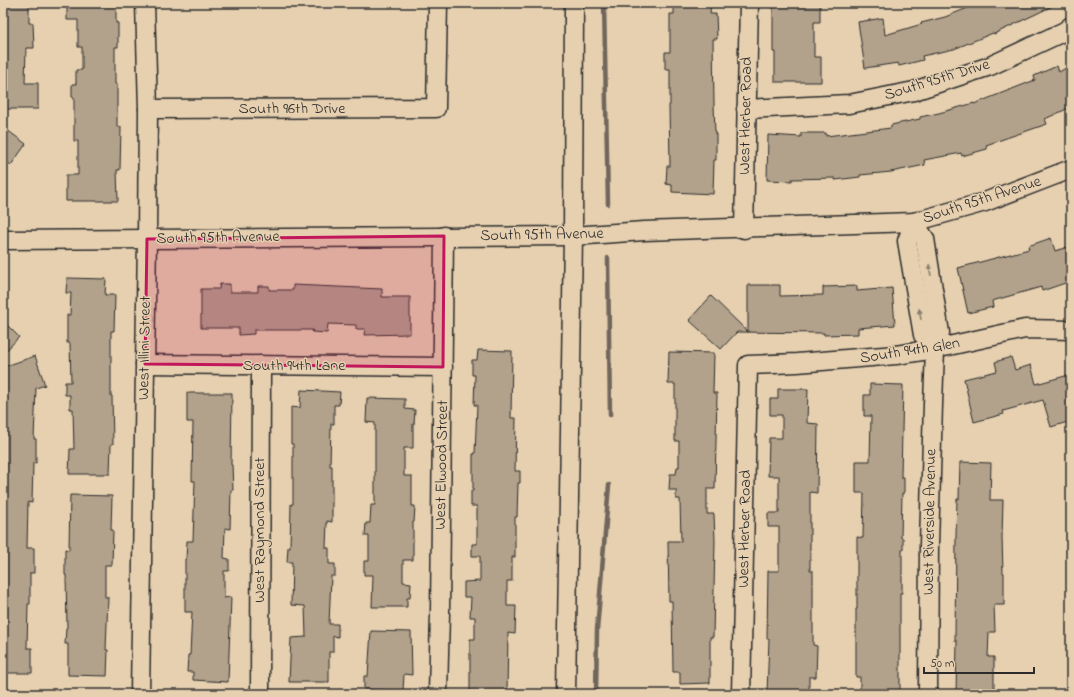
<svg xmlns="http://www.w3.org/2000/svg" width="1074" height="697" font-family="'Indie Flower',sans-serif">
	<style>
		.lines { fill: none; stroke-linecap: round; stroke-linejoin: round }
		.stream { stroke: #6f665b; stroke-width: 4.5 }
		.building { fill: #b2a28b; stroke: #2b2b2b }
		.minor-casing { stroke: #2b2b2b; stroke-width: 21 }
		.minor { stroke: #e6d0b0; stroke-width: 18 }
		.oneway { fill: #887e6e }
		.marked { fill: #c2185b; fill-opacity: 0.2; stroke: #c2185b; stroke-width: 3; stroke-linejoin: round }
		.labels { text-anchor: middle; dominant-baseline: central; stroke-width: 3; stroke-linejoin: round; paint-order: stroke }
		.street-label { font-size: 16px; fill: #2b2b2b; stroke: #e6d0b0 }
	</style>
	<rect width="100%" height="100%" fill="#e6d0b0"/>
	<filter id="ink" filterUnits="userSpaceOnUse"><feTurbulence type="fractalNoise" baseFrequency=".025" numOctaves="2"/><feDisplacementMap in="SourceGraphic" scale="8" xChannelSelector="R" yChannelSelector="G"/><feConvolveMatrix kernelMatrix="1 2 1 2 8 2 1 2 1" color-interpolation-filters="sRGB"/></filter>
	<g filter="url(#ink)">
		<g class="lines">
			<g class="stream">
				<path d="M604 3 608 204"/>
				<path d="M608 258 610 415"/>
				<path d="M596 694 597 630 609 485"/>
			</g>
		</g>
		<g class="building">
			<path d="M3 3H29V23H33L34 48H26L25 83H38V109H3Z"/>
			<path d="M67 3H116V23H118V47H115V84H117V127H121L120 170H117L118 201H66V175H78V141H74V97H72V84H76V70H82V47H78V20H67Z"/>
			<path d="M674 3H711L710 14H716L717 39H713L714 104 715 134H716V160H714L713 194 672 192V185L666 184 667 166H670L669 105H670V69H665V52H670V14H674Z"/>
			<path d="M773 3H820V22H814V57H821V82H775V52H773Z"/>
			<path d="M986 3H1059L994 34 993 33 954 49 922 56 923 60 899 66 898 63 865 68 858 22 883 18 885 35 922 24 921 23 945 17 975 5 976 8Z"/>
			<path d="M1071 65V107L1045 119 1047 124 986 145 987 149 962 156 961 153 924 160 925 165 891 172 860 175V177L835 180V178L792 179V181L767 180 768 135 801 137V133H826V136L891 128V125L920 119V117L939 113 974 103V104L1035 80 1034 76 1057 66 1059 72Z"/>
			<path d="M3 127 26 144 11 165 3 159Z"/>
			<path d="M1051 238 1055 251 1071 246V281L1042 291 1041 287 992 301 993 307 968 313 958 268 1029 249 1028 246Z"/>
			<path d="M67 278 106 279 105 295H115L114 331H111V396H112L113 444H111L110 474H69L70 449H74L73 409H70V395H65V382H71L70 343H67V315H70L71 293H66Z"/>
			<path d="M220 284H230V292H258V286H269V290H293V285L382 289V297H410V334L364 335 365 329H356V325L328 324 327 333 312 332 313 330H254V334L239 335V328H201V289H219Z"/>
			<path d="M748 285H780V296L823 295V287L857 286V291L892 288 895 325 858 328V334L824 335V333L737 332 721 349 689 320 711 296 748 332Z"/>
			<path d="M3 321 19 337 3 354Z"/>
			<path d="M478 350 512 351 511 418H516L515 471H520V483H518L517 517H515V557H512V581H507V606H516L515 634 508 633 507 694H470V639H475V617H470L471 597H464V582L480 581V556H472V544H477V506H471V491H473V454H475L477 405H474L475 375H472V360H477Z"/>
			<path d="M669 352 714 353 713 393H717L715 489H707V514H714L715 541 713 637H710V683L680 684V672H673L672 601H669L668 541H681L680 499H676V490H669L670 474H676L677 467H679V441H675V384H668Z"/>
			<path d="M35 356 45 385 36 388 34 439H36V463H33L32 503 28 502 27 548H34V573H30V604H28L27 648H32V673H3V367Z"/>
			<path d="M1011 357 1015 370 1031 365 1036 384 1069 375 1071 381V421L1051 427 1043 400 1003 411 1004 414 974 422 964 379 997 371 995 362Z"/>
			<path d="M870 384 903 385 901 477H904V493H902L901 538H903V550H902V593H900V694H860V677H856V609H857V537L863 538 864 493H856V461H870L871 416H864V395H870Z"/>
			<path d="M778 389H808L807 423 818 424 817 493 810 492V571H813V645L817 646 816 677H809V694H767L769 639H767L768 571H779V527H768V513H779V476H768L769 438H782V415H770V399H778Z"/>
			<path d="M301 390 340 392 339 405H334V424H331L330 466H332V522L327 521 326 548H329V564H335V576H331L329 624H338V637L333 636V652H329V682H289L291 638 306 637 305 606 291 605 292 562H287L288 547H290L291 504H293V444H291V407L300 408Z"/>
			<path d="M187 393H232L231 465H232L233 490H231L230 529 225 528 224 558 229 559V571H224V598L231 597 228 682 193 680V672H187L188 655H190L192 612H185V559H186L187 541H193L195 481H192L193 422H187Z"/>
			<path d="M367 398 405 399V409L415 410 414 424H413V448H404V476H412V506H415L414 522H413V560H403V582L411 583 410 598H407V607H372L373 575H364V561H369V536H365L366 523H370L371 505H375V423L366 422Z"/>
			<path d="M960 462 991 463 990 500H1003L1002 537 1003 573H1004V605H994L995 632H989L988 657H994V694H956L957 641H955L956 536 957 499H959Z"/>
			<path d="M70 495 112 496 111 530H113L112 565H105V597H108L106 650H108L107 676 68 675V644H65L66 628H67L66 575H65V549L69 550Z"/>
			<path d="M371 631 411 632 412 675 404 674 403 691 364 689V676H368Z"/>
		</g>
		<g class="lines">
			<g class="minor-casing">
				<g id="minor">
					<path d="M148 109 436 108 438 3"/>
					<path d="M746 109 849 104 914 91 990 66 1065 31 1071 26"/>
					<path d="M914 222 925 239 940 333 935 349 933 404 929 545 928 694"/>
					<path d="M914 222 907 241 923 335 935 349"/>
					<path d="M744 229 749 3"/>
					<path d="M3 240 573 236 644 231 914 222 985 202 1071 169"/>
					<path d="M145 364 443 367"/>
					<path d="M140 694 147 239 148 109 145 3"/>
					<path d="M260 694 261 365"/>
					<path d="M438 694 440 613 444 236"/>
					<path d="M566 694 573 236 574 3"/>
					<path d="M741 694 748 365 797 363 896 355 935 349 1025 329 1071 330"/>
				</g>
			</g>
			<use href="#minor" class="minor"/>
		</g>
		<defs><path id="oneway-solid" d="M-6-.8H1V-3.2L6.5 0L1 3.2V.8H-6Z"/></defs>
		<g class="oneway">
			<use href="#oneway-solid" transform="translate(930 270) rotate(-99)"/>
			<use href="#oneway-solid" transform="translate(920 314) rotate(-100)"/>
		</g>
	</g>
	<path class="marked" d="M444 236 443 367 145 364 147 239Z"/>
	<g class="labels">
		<g class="street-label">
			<text transform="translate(937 80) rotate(-17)">South 95th Drive</text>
			<text x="292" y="109">South 96th Drive</text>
			<text transform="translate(746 116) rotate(-89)">West Herber Road</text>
			<text transform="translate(982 200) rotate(-18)">South 95th Avenue</text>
			<text transform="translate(542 235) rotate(-1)">South 95th Avenue</text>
			<text transform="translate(218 238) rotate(-1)">South 95th Avenue</text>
			<text transform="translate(145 348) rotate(-89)">West Illini Street</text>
			<text transform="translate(910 351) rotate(-9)">South 94th Glen</text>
			<text x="294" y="366">South 94th Lane</text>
			<text transform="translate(442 465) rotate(-89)">West Elwood Street</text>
			<text transform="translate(930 522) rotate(-89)">West Riverside Avenue</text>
			<text transform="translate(745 529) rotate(-89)">West Herber Road</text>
			<text transform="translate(260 530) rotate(-90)">West Raymond Street</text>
		</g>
	</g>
	<rect width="1074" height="697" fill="none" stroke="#e6d0b0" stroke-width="16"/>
	<rect x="8" y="8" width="1058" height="681" fill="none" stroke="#2b2b2b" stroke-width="1.5" filter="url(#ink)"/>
	<path d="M924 667v6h110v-6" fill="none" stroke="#2b2b2b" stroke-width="2"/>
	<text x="930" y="667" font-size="12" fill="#2b2b2b" stroke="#e6d0b0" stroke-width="3" paint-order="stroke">50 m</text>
</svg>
